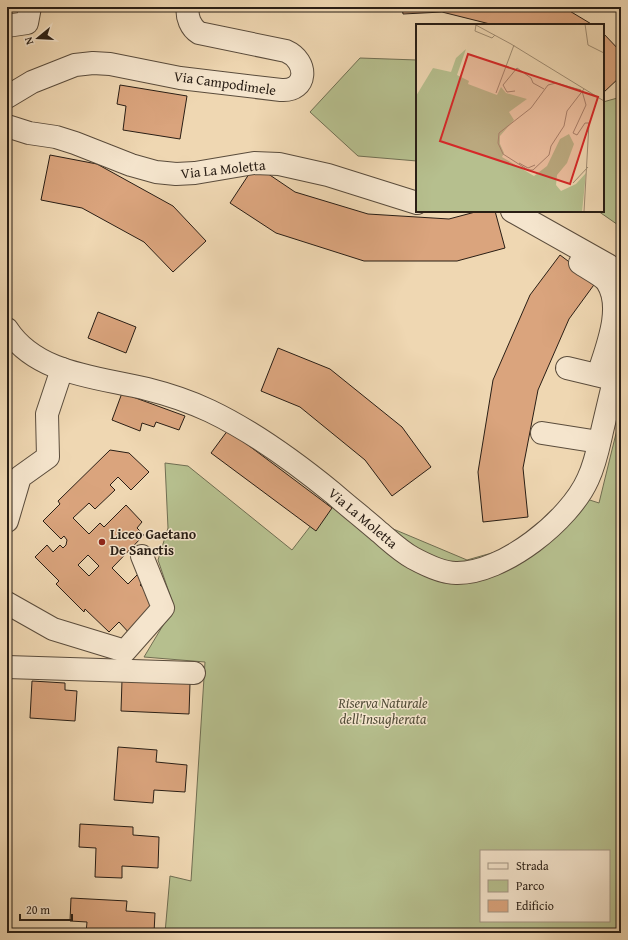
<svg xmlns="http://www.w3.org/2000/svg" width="628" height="940" font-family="'Gentium Book Plus',serif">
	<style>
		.green { fill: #b6bf8e; stroke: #706e52; fill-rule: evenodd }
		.building { fill: #daa47d; stroke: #291e15; fill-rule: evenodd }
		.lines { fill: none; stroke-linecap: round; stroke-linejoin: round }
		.minor-casing { stroke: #5a4c3c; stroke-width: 24 }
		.minor { stroke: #f5e5cd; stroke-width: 22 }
		.poi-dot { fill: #8f2418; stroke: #f5e5cd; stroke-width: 1.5 }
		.labels { text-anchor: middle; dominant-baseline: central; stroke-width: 3; stroke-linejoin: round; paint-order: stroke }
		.street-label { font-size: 14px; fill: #291e15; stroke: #f5e5cd }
		.poi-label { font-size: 14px; font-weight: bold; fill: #291e15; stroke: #f5e5cd; text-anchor: start }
		.park-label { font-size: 14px; font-style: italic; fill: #534e39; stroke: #f5e5cd }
		.inset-road { fill: none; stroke: #a08d73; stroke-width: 1 }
		.view { fill: #d62828; fill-opacity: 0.15; stroke: #d62828; stroke-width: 2 }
		.inset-edge { fill: none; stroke: #291e15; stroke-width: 2 }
	</style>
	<rect width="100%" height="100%" fill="#efd7b2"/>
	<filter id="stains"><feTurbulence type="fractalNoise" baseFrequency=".005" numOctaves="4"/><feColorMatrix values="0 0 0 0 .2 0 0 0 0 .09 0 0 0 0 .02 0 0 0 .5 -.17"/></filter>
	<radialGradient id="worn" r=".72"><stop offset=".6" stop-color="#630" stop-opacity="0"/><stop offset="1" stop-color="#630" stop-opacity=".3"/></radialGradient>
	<g class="green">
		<path d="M360 58 417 60V161L358 156 310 112Z"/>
		<path d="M621 97V227L598 211H603V102Z"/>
		<path d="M621 413V933H165L170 876 191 881 205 662 144 657 174 607 158 560 168 528 165 463 188 466 292 550 329 502 467 560 520 545 571 494 599 503ZM481 851H609V921H481Z"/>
	</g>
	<g class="building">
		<path d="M402 7H563L593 25H494L442 12 403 14Z"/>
		<path d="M603 33 621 52V76L603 93Z"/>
		<path d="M120 85 187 96 180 139 123 130 126 106 117 104Z"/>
		<path d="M50 155 97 164 173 206 206 241 173 272 144 242 82 208 41 200Z"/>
		<path d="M255 165 295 192 368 214 449 219 479 211H495L505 248 457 261H364L276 233 230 203Z"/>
		<path d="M560 255 596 282 569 319 538 390 523 468 528 517 483 522 478 472 493 380 530 295Z"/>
		<path d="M98 312 136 327 126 353 88 338Z"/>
		<path d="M278 348 330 369 402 427 431 467 392 496 365 460 300 407 261 391Z"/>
		<path d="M122 393 185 416 179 430 156 422 154 427 142 423 140 431 112 420Z"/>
		<path d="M228 430 332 508 316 531 211 453Z"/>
		<path d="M110 450 129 453 149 472 131 490 118 477 110 485 115 490 95 509 89 503 73 518 89 534 100 523 104 527 126 505 142 522 137 528 144 535 112 568 128 584 139 573 146 579 140 585 148 592 145 595 159 609 132 636 119 622 109 632 85 609 84 612 56 584 59 581 35 557 47 545 53 552 60 545 63 548 66 545 67 540 64 536 61 539 43 521 60 504 58 501ZM88 555 99 566 89 576 78 565Z"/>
		<path d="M122 680 190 683 189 714 121 711Z"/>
		<path d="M32 681 65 683V690L77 691 75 721 30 718Z"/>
		<path d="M118 747 157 750 156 762 187 765 185 792 154 790 153 803 114 800Z"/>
		<path d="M80 824 133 827V835L159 837 158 868 122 866V878L95 877 96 848 79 847Z"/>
		<path d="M71 898 127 901 126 911 155 913 154 933H86L87 922 70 921Z"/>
	</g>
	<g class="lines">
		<g class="minor-casing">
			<g id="minor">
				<path d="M7 26 27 23 30 7"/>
				<path d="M7 97 32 82 75 65 93 63 110 64 180 78 281 90C308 92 309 61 286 51L199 33C191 28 186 17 188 7"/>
				<path d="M7 126 29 133 56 137 75 143 131 165 156 172 176 174 195 173 254 163 279 164 328 175 417 203"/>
				<path d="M512 211 608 265 621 275"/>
				<path d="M580 263C587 268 603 276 607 282 624 308 606 349 598 375"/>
				<path d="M7 329C37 375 99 377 147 389 167 394 191 402 210 411 254 432 295 462 333 493 348 506 363 518 377 530 389 540 400 551 413 558 426 565 442 573 456 573 503 574 570 520 588 479 596 462 599 444 603 427 609 402 615 376 621 351"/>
				<path d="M567 368 613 379"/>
				<path d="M542 433 599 442"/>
				<path d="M7 521 20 477 48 457 47 414 62 369"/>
				<path d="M7 603 53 629 125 651 163 608 142 556"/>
				<path d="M7 667 194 673"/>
			</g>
		</g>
		<use href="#minor" class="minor"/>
	</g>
	<circle class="poi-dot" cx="102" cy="542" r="4"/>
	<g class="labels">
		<g class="street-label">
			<text transform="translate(225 83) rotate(8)">Via Campodimele</text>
			<text transform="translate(223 169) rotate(-6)">Via La Moletta</text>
			<text transform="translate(363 518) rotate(40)">Via La Moletta</text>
		</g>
		<g class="poi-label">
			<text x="110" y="534">Liceo Gaetano<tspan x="110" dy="16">De Sanctis</tspan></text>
		</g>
		<g class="park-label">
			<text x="383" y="703">Riserva Naturale<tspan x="383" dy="16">dell'Insugherata</tspan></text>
		</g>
	</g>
	<g transform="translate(416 24)">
		<rect width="188" height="188" fill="#efd7b2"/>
		<path d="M50 25 41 51 53 57 52 60 81 71 85 63 90 69 111 75 93 88 98 96 84 112V120L88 129 86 133 118 152 131 142 144 115 153 110 158 120 151 139 141 151 140 161 145 167 160 160 170 149 166 188H0V72L17 44 35 48 40 34Z" fill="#b6bf8e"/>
		<path class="inset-road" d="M58 0 95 20 188 77M169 0 172 21 188 29M60 1 59 7 76 14 79 11M165 66 140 59 132 61 115 84 83 109 82 119 87 130 112 146H117L133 131 135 122 148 102 151 87 168 65M99 67 91 68 87 61 101 44 115 54 117 59 128 65M166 67 170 81 157 109 161 111 169 99H173L168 188M80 69 98 21M103 139 112 144 119 141M157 159 172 143"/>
		<path class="view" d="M52 30 182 73 154 160 24 117Z"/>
		<rect width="188" height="188" class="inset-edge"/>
	</g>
	<rect width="628" height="940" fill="none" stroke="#efd7b2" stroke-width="24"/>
	<rect x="8" y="8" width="612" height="924" fill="none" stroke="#291e15" stroke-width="2"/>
	<rect x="12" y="12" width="604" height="916" fill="none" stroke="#291e15"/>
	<rect x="480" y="850" width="130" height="72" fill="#f5e5cd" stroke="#a39583"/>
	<rect x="488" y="863" width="20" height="6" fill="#f5e5cd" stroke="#a39583"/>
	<text x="516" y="870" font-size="12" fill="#291e15">Strada</text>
	<rect x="488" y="880" width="20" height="12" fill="#b6bf8e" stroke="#a39583"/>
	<text x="516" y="890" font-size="12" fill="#291e15">Parco</text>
	<rect x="488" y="900" width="20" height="12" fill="#daa47d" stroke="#a39583"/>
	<text x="516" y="910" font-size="12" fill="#291e15">Edificio</text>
	<g transform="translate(38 38) rotate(252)" stroke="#f5e5cd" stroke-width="3" paint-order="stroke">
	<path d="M0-3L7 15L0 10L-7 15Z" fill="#291e15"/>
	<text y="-6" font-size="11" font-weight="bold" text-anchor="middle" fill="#291e15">N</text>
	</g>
	<path d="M20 914v6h52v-6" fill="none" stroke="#291e15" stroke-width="2"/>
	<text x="26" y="914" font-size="12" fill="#291e15" stroke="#f5e5cd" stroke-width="3" paint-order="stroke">20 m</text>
	<rect width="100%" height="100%" filter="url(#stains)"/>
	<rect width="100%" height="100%" fill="url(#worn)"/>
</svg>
